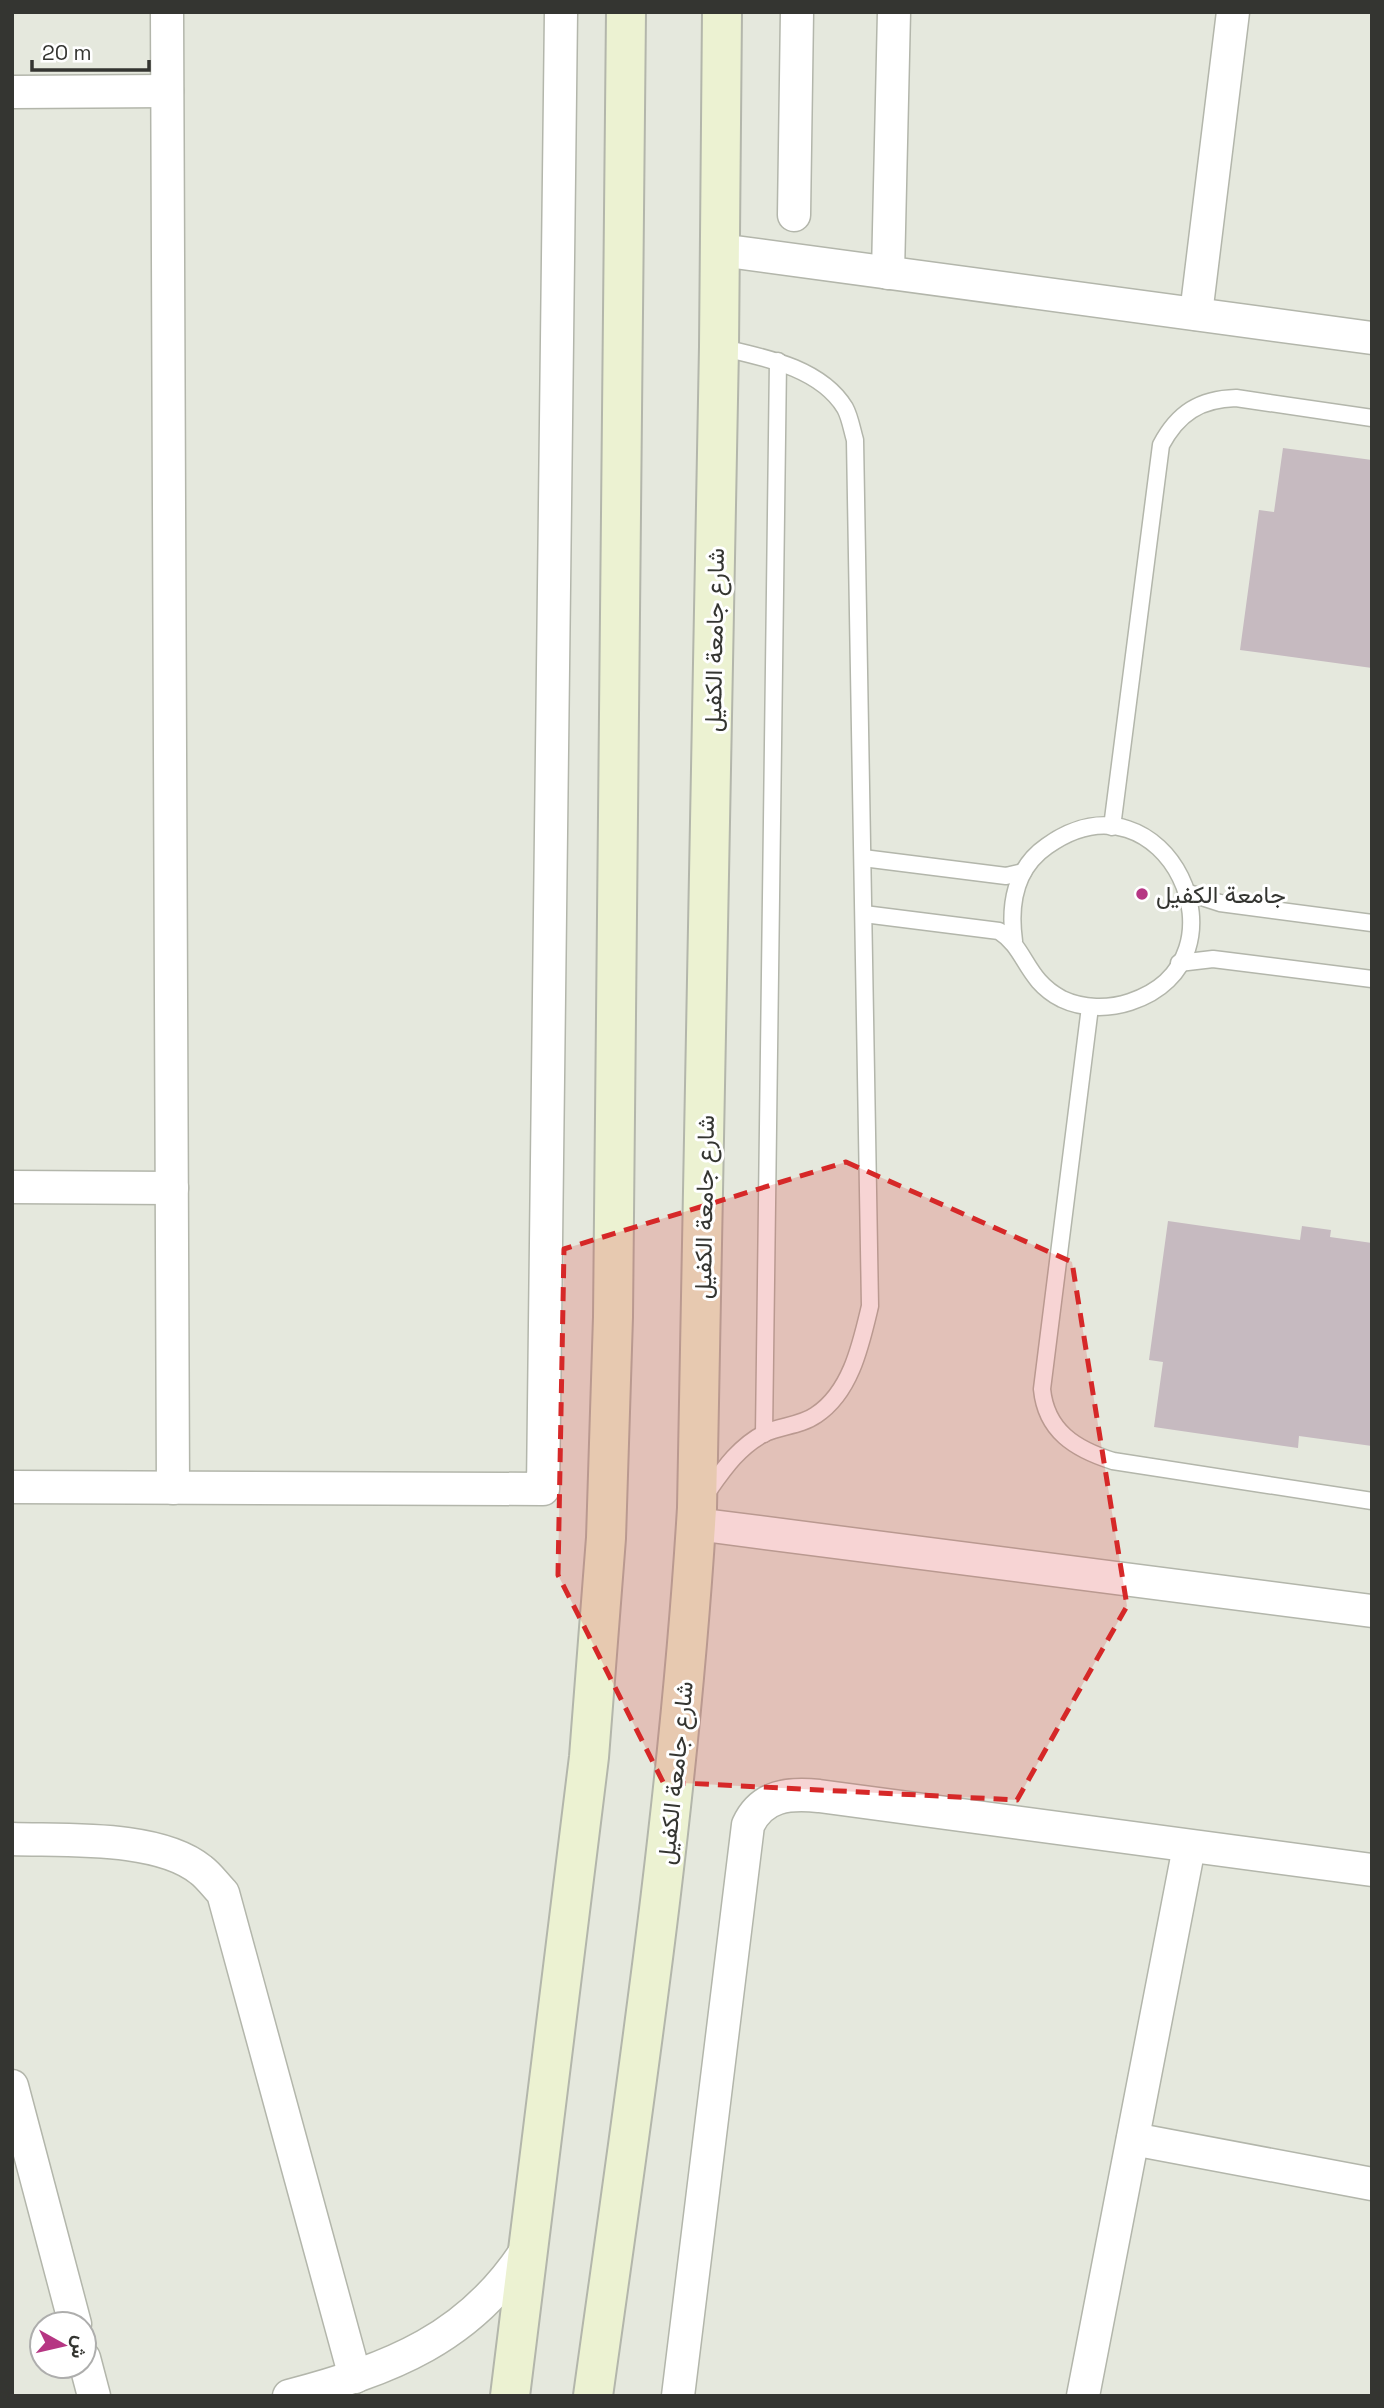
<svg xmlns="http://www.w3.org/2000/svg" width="1384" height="2408" font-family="'Space Grotesk',Vazirmatn,sans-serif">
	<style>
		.building { fill: #c6bac0 }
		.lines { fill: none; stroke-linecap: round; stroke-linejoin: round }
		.lane-casing { stroke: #b3b6ab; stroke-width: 19 }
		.street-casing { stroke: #b3b6ab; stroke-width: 35 }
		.secondary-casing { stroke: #b3b6ab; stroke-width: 42 }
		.lane { stroke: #fff; stroke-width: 16 }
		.street { stroke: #fff; stroke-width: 32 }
		.secondary { stroke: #ecf2d2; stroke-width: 38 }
		.marked { fill: #d62828; fill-opacity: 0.2; stroke: #d62828; stroke-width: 5; stroke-dasharray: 14 9; stroke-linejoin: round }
		.poi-dot { fill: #b63683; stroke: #fff; stroke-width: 2.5 }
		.labels { text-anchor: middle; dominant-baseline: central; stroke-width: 6; stroke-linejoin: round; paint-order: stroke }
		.street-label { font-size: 24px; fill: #343531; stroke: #fff }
		.poi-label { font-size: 24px; fill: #343531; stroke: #fff; text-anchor: start }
	</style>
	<rect width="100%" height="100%" fill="#e5e8dd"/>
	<g class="building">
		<path d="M1283 448 1372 460V668L1240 650 1259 510 1274 512Z"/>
		<path d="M1168 1221 1300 1240 1302 1226 1331 1230 1330 1237 1372 1243V1446L1299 1436 1298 1448 1154 1427 1163 1362 1149 1360Z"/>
	</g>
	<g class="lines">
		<g class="lane-casing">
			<g id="lane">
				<path d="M1112 827 1161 445C1178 413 1200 399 1236 398L1372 418"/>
				<path d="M863 858 1006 876 1023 872"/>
				<path d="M1189 893 1220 903 1372 923"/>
				<path d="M864 914 999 931C1027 949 1025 980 1062 999 1083 1009 1109 1009 1130 1002 1257 961 1165 762 1047 846 1015 868 1009 905 1014 941"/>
				<path d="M1179 963 1213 959 1372 979"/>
				<path d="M1090 1007 1042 1389C1046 1431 1075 1449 1113 1461L1372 1501"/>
				<path d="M764 1434 778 361"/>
				<path d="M706 1494C723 1470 738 1447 765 1433 781 1426 802 1425 816 1415 851 1392 861 1344 870 1306L855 440C852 430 850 417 845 408 820 367 762 357 719 347"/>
			</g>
		</g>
		<g class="street-casing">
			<g id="street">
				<path d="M167 12 173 1488"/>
				<path d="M12 92 167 91"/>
				<path d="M794 215 797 12"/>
				<path d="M720 250 1372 338"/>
				<path d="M888 273 894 12"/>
				<path d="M1196 314 1233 12"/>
				<path d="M12 1187 172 1188"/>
				<path d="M12 1487 543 1489 561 12"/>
				<path d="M696 1524 1372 1611"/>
				<path d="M12 1839C65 1841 158 1835 201 1870 209 1876 216 1886 223 1893L355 2377"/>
				<path d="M12 2086 75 2324"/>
				<path d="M1133 2139 1372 2184"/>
				<path d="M84 2358 94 2396"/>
				<path d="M289 2396C390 2369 471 2339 529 2246"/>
				<path d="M678 2396 748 1825C762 1795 789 1793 819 1796L1372 1870"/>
				<path d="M1083 2396 1189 1847"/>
			</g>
		</g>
		<g class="secondary-casing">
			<g id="secondary">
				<path d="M510 2396 589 1757 606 1538 613 1317 626 12"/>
				<path d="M593 2396C634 2101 679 1806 697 1508L719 347 722 12"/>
			</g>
		</g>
		<use href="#lane" class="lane"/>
		<use href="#street" class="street"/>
		<use href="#secondary" class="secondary"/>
	</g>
	<path class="marked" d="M846 1162 1072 1262 1127 1606 1017 1800 663 1782 558 1575 564 1249Z"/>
	<circle class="poi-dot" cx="1142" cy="894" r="7"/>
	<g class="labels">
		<g class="street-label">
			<text transform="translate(714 640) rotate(-89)">شارع جامعة الكفيل</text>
			<text transform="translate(704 1207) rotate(-89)">شارع جامعة الكفيل</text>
			<text transform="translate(675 1773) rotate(-84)">شارع جامعة الكفيل</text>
		</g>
		<g class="poi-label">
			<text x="1156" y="894">جامعة الكفيل</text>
		</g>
	</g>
	<rect width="1384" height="2408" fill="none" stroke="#343531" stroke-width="28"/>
	<g transform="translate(63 2345) rotate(98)"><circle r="33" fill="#ffffff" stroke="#aeaead" stroke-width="2"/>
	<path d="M0-5L12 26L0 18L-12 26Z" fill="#b63683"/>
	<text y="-10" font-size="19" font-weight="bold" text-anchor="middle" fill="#343531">ش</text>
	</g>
	<path d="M32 60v10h117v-10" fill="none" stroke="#343531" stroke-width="3.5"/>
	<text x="42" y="60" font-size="21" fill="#343531" stroke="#ffffff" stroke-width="5" paint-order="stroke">20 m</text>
</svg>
